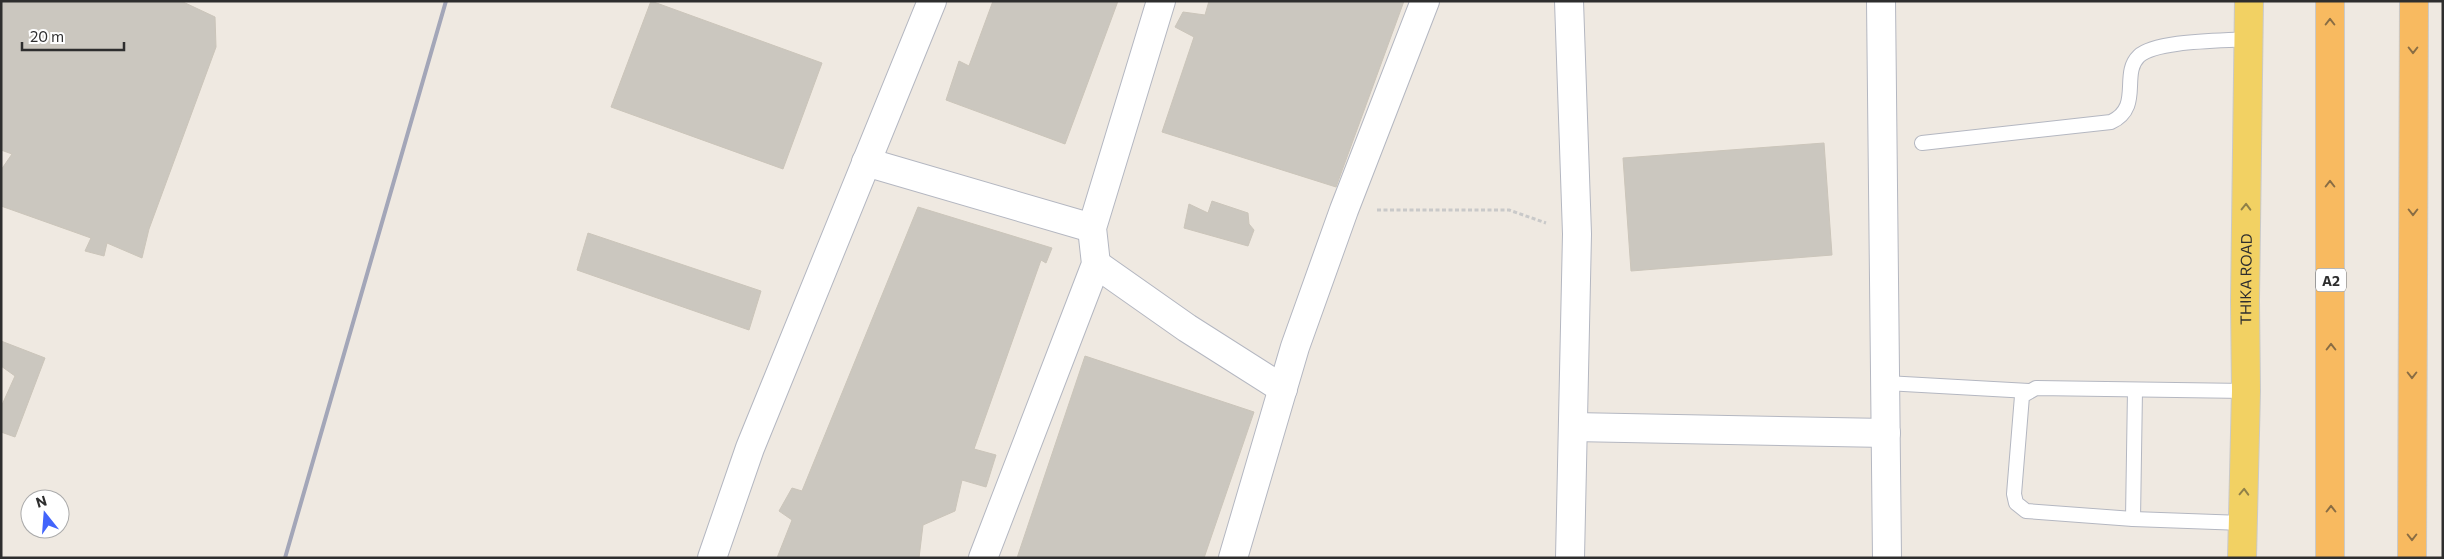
<svg xmlns="http://www.w3.org/2000/svg" width="2444" height="559" font-family="Commissioner,sans-serif">
	<style>
		.building { fill: #cbc7bf; stroke: #cbc5ba }
		.lines { fill: none; stroke-linecap: round; stroke-linejoin: round }
		.service-casing { stroke: #b4b7c1; stroke-width: 16 }
		.minor-casing { stroke: #b4b7c1; stroke-width: 30 }
		.primary-casing { stroke: #c9c9c9; stroke-width: 30 }
		.trunk-casing { stroke: #c9c9c9; stroke-width: 30 }
		.path { stroke: #c9c9c9; stroke-width: 3; stroke-dasharray: 4 2.5; stroke-linecap: butt }
		.service { stroke: #fff; stroke-width: 14 }
		.minor { stroke: #fff; stroke-width: 28 }
		.primary { stroke: #f2d163; stroke-width: 28 }
		.trunk { stroke: #f8ba60; stroke-width: 28 }
		.rail { stroke: #a3a6b8; stroke-width: 4 }
		.oneway { stroke: #896d44 }
		.oneway2 { stroke: #908048 }
		.labels { text-anchor: middle; dominant-baseline: central; stroke-width: 4.5; stroke-linejoin: round; paint-order: stroke }
		.shield { fill: #fff; stroke: #6d6d6d; stroke-width: 1 }
		.shield-label { font-size: 14px; font-weight: bold; fill: #2e2e2e }
		.street-label { font-size: 15px; fill: #2e2e2e; stroke: #fff }
	</style>
	<rect width="100%" height="100%" fill="#efe9e1"/>
	<g class="building">
		<path d="M1 1H181L215 17 216 47 149 229 142 258 107 243 104 256 85 251 91 238 1 206V170L12 154 1 150Z"/>
		<path d="M651 1 822 63 783 169 611 107Z"/>
		<path d="M993 1H1118L1065 144 946 100 959 61 969 66Z"/>
		<path d="M1209 1H1404L1336 187 1162 132 1194 37 1175 27 1183 12 1205 15Z"/>
		<path d="M1824 143 1832 255 1631 271 1623 158Z"/>
		<path d="M1212 201 1248 213 1249 224 1254 230 1248 246 1184 228 1189 204 1208 213Z"/>
		<path d="M918 207 1052 248 1046 263 1041 260 974 449 996 455 986 487 962 480 955 511 923 525 919 558H777L792 520 779 511 792 488 802 491Z"/>
		<path d="M588 233 761 291 749 330 577 270Z"/>
		<path d="M1 341 45 358 15 437 1 432V407L15 376 1 366Z"/>
		<path d="M1085 356 1254 412 1204 558H1017Z"/>
	</g>
	<g class="lines">
		<g class="service-casing">
			<g id="service">
				<path d="M1922 143 2111 122C2143 107 2120 74 2139 56 2156 40 2224 41 2248 39"/>
				<path d="M1886 383 2029 391"/>
				<path d="M2133 519 2135 390"/>
				<path d="M2243 523 2133 519 2026 511 2016 503 2014 494 2022 396 2036 388 2246 391"/>
			</g>
		</g>
		<g class="minor-casing">
			<g id="minor">
				<path d="M1569 1 1577 234 1570 558"/>
				<path d="M1881 1 1887 558"/>
				<path d="M866 162 1092 228"/>
				<path d="M1096 264 1187 328 1283 389"/>
				<path d="M1573 427 1886 433"/>
				<path d="M712 558 750 448 932 1"/>
				<path d="M983 558 1096 264 1092 228 1161 1"/>
				<path d="M1233 558 1295 347 1344 210 1425 1"/>
			</g>
		</g>
		<g class="primary-casing">
			<g id="primary">
				<path id="s1" d="M2242 558 2246 391 2245 301 2249 1"/>
			</g>
		</g>
		<g class="trunk-casing">
			<g id="trunk">
				<path d="M2330 1V558"/>
				<path d="M2412 558 2414 1"/>
			</g>
		</g>
		<path class="path" d="M1377 210H1509L1546 223"/>
		<use href="#service" class="service"/>
		<use href="#minor" class="minor"/>
		<use href="#primary" class="primary"/>
		<use href="#trunk" class="trunk"/>
		<path class="rail" d="M285 558 446 1"/>
	</g>
	<defs><path id="oneway-chevron" d="M-2-3.5L2.5 0L-2 3.5" fill="none" stroke-width="1.6" stroke-linecap="round" stroke-linejoin="round" transform="scale(1.25)"/></defs>
	<g class="oneway">
		<use href="#oneway-chevron" transform="translate(2330 22) rotate(-90)"/>
		<use href="#oneway-chevron" transform="translate(2413 50) rotate(90)"/>
		<use href="#oneway-chevron" transform="translate(2330 184) rotate(-90)"/>
		<use href="#oneway-chevron" transform="translate(2413 212) rotate(90)"/>
		<use href="#oneway-chevron" transform="translate(2331 347) rotate(-90)"/>
		<use href="#oneway-chevron" transform="translate(2412 375) rotate(90)"/>
		<use href="#oneway-chevron" transform="translate(2331 509) rotate(-90)"/>
		<use href="#oneway-chevron" transform="translate(2412 537) rotate(90)"/>
	</g>
	<g class="oneway2">
		<use href="#oneway-chevron" transform="translate(2246 207) rotate(-89)"/>
		<use href="#oneway-chevron" transform="translate(2244 492) rotate(-88)"/>
	</g>
	<g class="labels">
		<rect class="shield" x="2316" y="268.5" width="30" height="23" rx="4"/>
		<g class="shield-label">
			<text x="2331" y="280">A2</text>
		</g>
		<g class="street-label">
			<text stroke="none"><textPath href="#s1" startOffset="279">THIKA ROAD</textPath></text>
		</g>
	</g>
	<rect width="2444" height="559" fill="none" stroke="#2e2e2e" stroke-width="5"/>
	<g transform="translate(45 514) rotate(343)"><circle r="24" fill="#ffffff" stroke="#ababab"/>
	<path d="M0-4L9 19L0 12L-9 19Z" fill="#4264fb"/>
	<text y="-8" font-size="14" font-weight="bold" text-anchor="middle" fill="#2e2e2e">N</text>
	</g>
	<path d="M22 42v8h102v-8" fill="none" stroke="#2e2e2e" stroke-width="2.5"/>
	<text x="30" y="42" font-size="15" fill="#2e2e2e" stroke="#ffffff" stroke-width="4" paint-order="stroke">20 m</text>
</svg>
